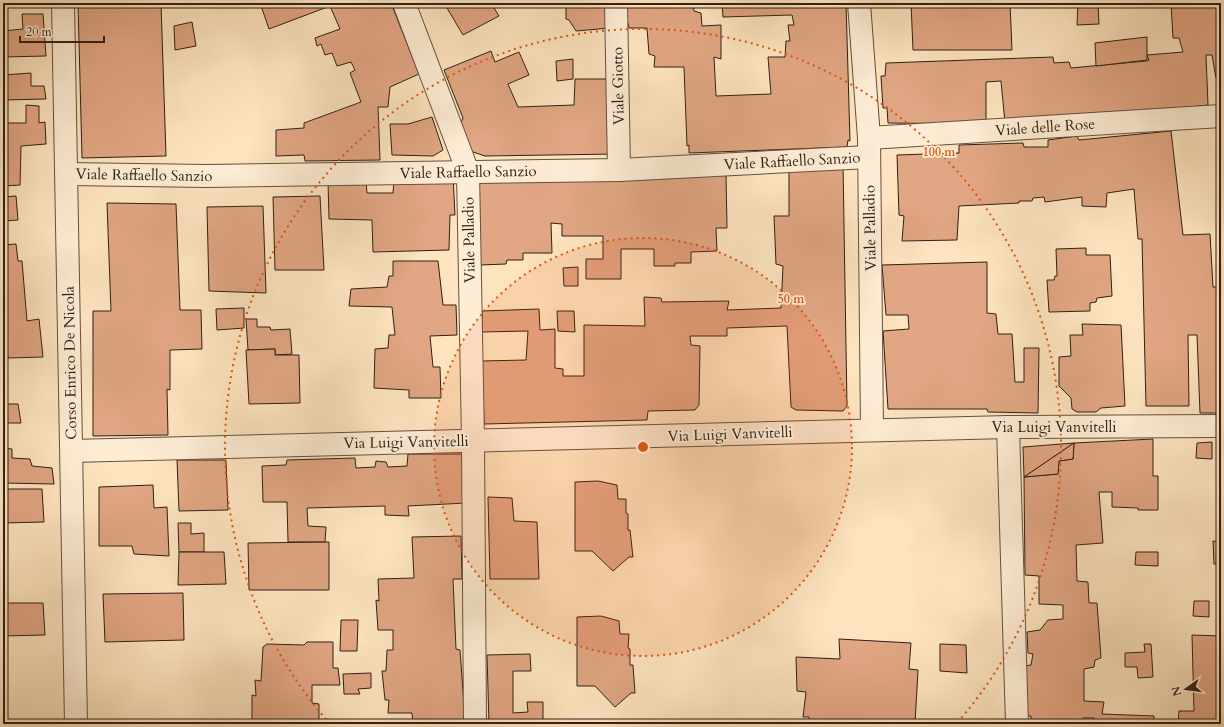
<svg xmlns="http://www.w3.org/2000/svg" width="1224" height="727" font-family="Cardo,serif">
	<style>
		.building { fill: #e1a683; stroke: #301f17 }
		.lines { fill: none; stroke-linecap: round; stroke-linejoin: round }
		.minor-casing { stroke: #635041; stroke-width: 24 }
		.minor { stroke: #feedd5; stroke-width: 22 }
		.ring { fill: none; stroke: #df560d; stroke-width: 2; stroke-dasharray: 2 4 }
		.labels { text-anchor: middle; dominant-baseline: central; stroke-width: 3.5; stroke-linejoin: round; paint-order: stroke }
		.street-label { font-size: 15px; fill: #301f17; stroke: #feedd5 }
		.centre { fill: #df560d; stroke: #feedd5; stroke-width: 2 }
		.ring-label { font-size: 12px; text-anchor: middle; font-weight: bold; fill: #df560d; stroke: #feedd5; stroke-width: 3.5; stroke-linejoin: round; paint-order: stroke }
	</style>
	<rect width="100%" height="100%" fill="#fde4bf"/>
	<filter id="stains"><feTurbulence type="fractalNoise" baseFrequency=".005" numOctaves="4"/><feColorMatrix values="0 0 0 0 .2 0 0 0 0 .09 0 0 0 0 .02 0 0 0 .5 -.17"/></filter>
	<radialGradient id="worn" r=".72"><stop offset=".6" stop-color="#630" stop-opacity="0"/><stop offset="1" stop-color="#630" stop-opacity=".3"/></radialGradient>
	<g class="building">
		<path d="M78 3H161L166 156 82 158Z"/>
		<path d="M260 3H391L419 74 390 87 388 107H378L380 160 305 161 304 155 276 156V130L304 128V123L361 102 350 73 355 70 351 62 337 66 332 53 325 55 321 44 317 46 315 38 340 29 330 6 269 29Z"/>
		<path d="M444 3H491L499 16 463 35Z"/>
		<path d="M557 3H609L610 28 576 31 569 20 566 19V6H557Z"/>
		<path d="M625 3H693L694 11 701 13 702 26 721 25V59L714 57 716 96 771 94 768 57H785L786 41H790L788 25H794L792 15 723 17 722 3H846L850 141 848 140 847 147 689 153V145L687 146 684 67H654L655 56 649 54 647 28H629L628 23H626Z"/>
		<path d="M911 3H1010L1012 50H913Z"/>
		<path d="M1078 3H1098L1099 24 1077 25Z"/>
		<path d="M1171 3H1221V78H1216L1212 55H1206L1208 105 1038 125 1005 123 1001 81 986 82V124L888 123 887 108H883L881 76H885L886 63 1053 57 1054 63 1069 62 1071 68 1146 61 1149 60 1147 55 1183 52 1179 38H1173Z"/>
		<path d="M22 14H43L46 56 3 57V31L23 29Z"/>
		<path d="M192 22 196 46 175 50 174 26Z"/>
		<path d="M1147 37V60L1096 66 1095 43Z"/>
		<path d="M491 51 495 62 519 52 529 75 508 84 518 107 574 105 575 79H615L616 154 485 156 473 152 468 147 460 124 463 118 444 70Z"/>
		<path d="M573 59V79L557 81 556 61Z"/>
		<path d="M31 73V86H44L46 99 3 100V75Z"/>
		<path d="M26 105 39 106V123L45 122 46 144 21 146 20 185 3 186V123H26Z"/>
		<path d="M432 117 443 150 433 156 392 155 390 124H408Z"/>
		<path d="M1171 131 1183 235 1210 234 1213 287H1221V413H1200L1197 335H1188L1189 406H1146L1142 239H1138L1134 189 1107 193 1106 207 1082 206V197L1045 202 1044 197 1033 198 1032 201H1019V203L959 206 957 240 902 241 904 216 899 215 897 155 959 153V145L1023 143 1024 147H1048V140L1077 136 1079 140Z"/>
		<path d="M789 165H843L847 406 843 411 796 410 791 407 787 326 727 328V336H690L691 345 700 346 699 405 695 410 648 411 647 420 484 424 482 361 526 360 528 331 482 332V311L539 309 540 330 555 329V368L563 369V376H584V325L645 326 644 297 661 298 662 302 729 301 727 310 781 308 783 266 776 264 774 216H789Z"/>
		<path d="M453 175 455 215H450L449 250 373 252 372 220 329 219 328 182 366 181 367 193H393L394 180Z"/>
		<path d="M726 175 727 228H716L717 251 691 252V263H675V266H654V249H621V279H586V259H603V236H562V224L551 223 552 253H523V260H507L506 264 480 265 474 182Z"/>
		<path d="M16 196 18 220 3 221V197Z"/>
		<path d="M320 196 324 270H275L273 197Z"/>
		<path d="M107 203 176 204 180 310H201L202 349 170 350V390L167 389 168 435 93 436V311H111Z"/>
		<path d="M263 206 266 293 209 291 207 207Z"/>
		<path d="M16 244 18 261H22L27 321 39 319 43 357 8 358V355H3V245Z"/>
		<path d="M1086 248V255H1110L1112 296 1097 298 1096 302 1090 303V311L1049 312 1047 280H1054L1055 276H1057L1056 249Z"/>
		<path d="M393 261H438L443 305H456L457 335 430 336 433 367H440L441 398H409V390L374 388 375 349 388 348 389 335H395L392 307 349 306 351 289 387 287 389 276H393Z"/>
		<path d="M987 262V313L996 314 998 334H1012L1015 382H1024V348H1039L1038 413 988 412 987 409H888L883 331 909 329 908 315H886L882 265Z"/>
		<path d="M578 267V286H564L563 268Z"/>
		<path d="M244 308V328L217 330 216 309Z"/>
		<path d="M557 311H574L575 332 558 331Z"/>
		<path d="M246 319H257V327H270L271 330 290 329 292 354 275 355V349L248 350Z"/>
		<path d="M1082 324 1121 325 1125 406 1101 408 1096 412H1077L1072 409 1071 398 1059 386V357L1071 356 1070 335H1083Z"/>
		<path d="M275 349V355H299L300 403 249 404 246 350Z"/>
		<path d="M3 404H18L21 423H6Z"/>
		<path d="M1153 439V476H1158V510H1138V508L1112 507V492H1099L1103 543 1076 545 1077 581 1088 582 1089 603H1097L1101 658 1095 660 1094 667 1084 669V701L1104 702 1102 714 1154 716V724H1095L1094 718H1083L1084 724H1031V716H1027L1025 666 1031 665 1033 654 1028 653 1027 632 1040 630 1048 620 1063 619V605L1039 604V576L1025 575 1024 477 1058 474 1059 461 1073 459 1074 443Z"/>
		<path d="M1212 442V459L1196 458 1197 443Z"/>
		<path d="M1074 443 1024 477 1023 447Z"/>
		<path d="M1074 443 1073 459 1059 461 1058 474 1024 477Z"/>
		<path d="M3 448 12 449V458L30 459 32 466 52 468 54 484 3 483Z"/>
		<path d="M1218 449H1221V533H1220Z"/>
		<path d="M408 454H464L466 503 408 506 409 516 385 515V506L307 508 308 526 326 527 325 542H288L287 502H263L262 466 286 465 287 460 355 458 356 468 375 467 376 461 386 462 388 467 407 466Z"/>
		<path d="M177 460H226L228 510 179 511Z"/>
		<path d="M598 481 617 485 618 499H626V513L628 514V530H630L633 557H629L613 571 592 551H575V482Z"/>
		<path d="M153 485 154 508 167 507 169 556 134 554 132 546H99V487Z"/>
		<path d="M3 489H42L44 522 3 523Z"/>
		<path d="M488 497 512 498 514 521 537 522 539 579H490Z"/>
		<path d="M178 523H191V534L204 533V552H179Z"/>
		<path d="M461 536 462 579H453L456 649 460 650 465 719 463 720V724H413L412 713H388L389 700H385L382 671H386L387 650H393V630H378L376 600 379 601 378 579 414 578 412 537Z"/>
		<path d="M1213 541 1221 542V564H1214Z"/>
		<path d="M329 542V590H249L248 543Z"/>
		<path d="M179 552H224L226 584 178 585Z"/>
		<path d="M1136 552H1158V566L1135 565Z"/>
		<path d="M183 593 184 640 105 642 103 594Z"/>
		<path d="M1194 601H1209V617L1193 616Z"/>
		<path d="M3 603H43L45 635 3 636Z"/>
		<path d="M601 616 619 621 620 634H629L628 648 630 649V665H633L635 693H631L615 707 595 686H577V617Z"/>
		<path d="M341 620H358L357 651H340Z"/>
		<path d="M1192 635 1221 636V724H1178L1179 711H1194Z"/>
		<path d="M839 639 911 643 909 669 918 670 915 724H809V717H803L806 692 797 691 796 657 840 659Z"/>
		<path d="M307 642H333V668H338L340 685H312V703L319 704V724H252V695L256 696 255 680 261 681 263 647 267 644 304 645Z"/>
		<path d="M940 644 966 645 967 673 940 671Z"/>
		<path d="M1144 644H1151L1153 677 1138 678 1137 667H1125V653L1145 652Z"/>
		<path d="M530 654 531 671H513V713L528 712 527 702H543V724H489L487 655Z"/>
		<path d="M371 673V688L358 689 360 694H344L343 674Z"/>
		<rect x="379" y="722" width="22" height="2"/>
	</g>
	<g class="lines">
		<g class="minor-casing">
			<g id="minor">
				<path d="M63 3 76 724"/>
				<path d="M404 3 468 172 473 440 475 724"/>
				<path d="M616 3 619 170"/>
				<path d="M859 3 869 138 872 430"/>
				<path d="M869 138 1221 116"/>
				<path d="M67 174 207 176 619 170 869 157"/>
				<path d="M1008 427 1017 724"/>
				<path d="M72 451 1008 427 1221 426"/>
			</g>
		</g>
		<use href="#minor" class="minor"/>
	</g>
	<circle cx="643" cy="447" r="209" fill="#df560d" fill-opacity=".12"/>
	<g class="ring">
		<circle cx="643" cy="447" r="209"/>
		<path d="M330 724A418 418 0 1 1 956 724"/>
	</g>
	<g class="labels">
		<g class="street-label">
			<text transform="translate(618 86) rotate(-91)">Viale Giotto</text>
			<text transform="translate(1045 127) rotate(-4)">Viale delle Rose</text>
			<text transform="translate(792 161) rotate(-3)">Viale Raffaello Sanzio</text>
			<text transform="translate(468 172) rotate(-1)">Viale Raffaello Sanzio</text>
			<text transform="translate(144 175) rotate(1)">Viale Raffaello Sanzio</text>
			<text transform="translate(870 228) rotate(-91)">Viale Palladio</text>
			<text transform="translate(469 240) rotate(-91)">Viale Palladio</text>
			<text transform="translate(70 363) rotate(-91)">Corso Enrico De Nicola</text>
			<text x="1054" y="427">Via Luigi Vanvitelli</text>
			<text transform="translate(730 434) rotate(-2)">Via Luigi Vanvitelli</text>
			<text transform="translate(406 442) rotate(-1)">Via Luigi Vanvitelli</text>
		</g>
	</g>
	<circle cx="643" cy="447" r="6" class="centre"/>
	<g class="ring-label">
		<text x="939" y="156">100 m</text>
		<text x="791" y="303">50 m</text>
	</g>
	<rect width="1224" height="727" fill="none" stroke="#fde4bf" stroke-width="16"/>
	<rect x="4" y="4" width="1216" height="719" fill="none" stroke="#301f17" stroke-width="2"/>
	<rect x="8" y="8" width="1208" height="711" fill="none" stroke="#301f17"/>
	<g transform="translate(1186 689) rotate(256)" stroke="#feedd5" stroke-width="3" paint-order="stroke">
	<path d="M0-3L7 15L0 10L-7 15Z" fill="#301f17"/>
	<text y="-6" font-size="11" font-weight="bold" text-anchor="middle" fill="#301f17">N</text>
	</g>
	<path d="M20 36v6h84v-6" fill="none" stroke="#301f17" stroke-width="2"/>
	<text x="26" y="36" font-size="12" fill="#301f17" stroke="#feedd5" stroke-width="3" paint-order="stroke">20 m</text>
	<rect width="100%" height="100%" filter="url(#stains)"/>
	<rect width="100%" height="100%" fill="url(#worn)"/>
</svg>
